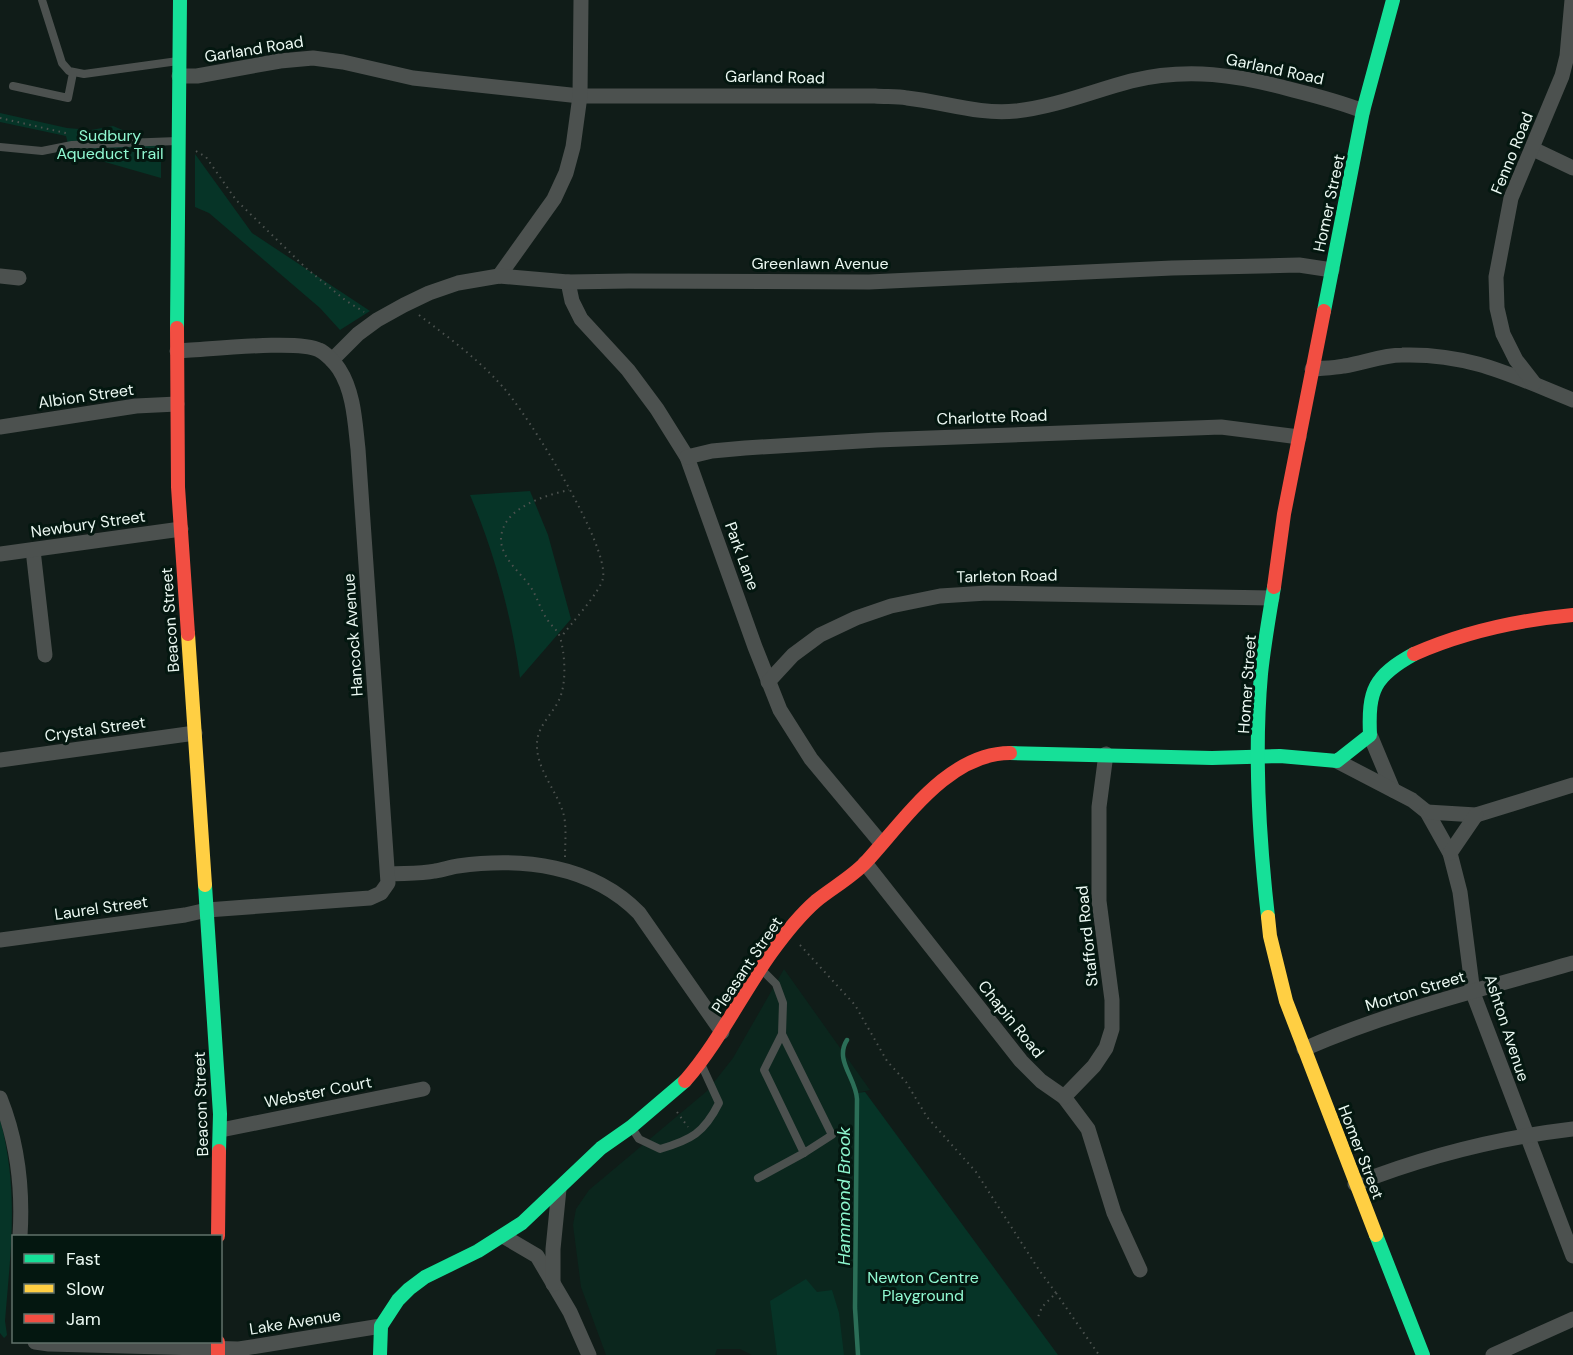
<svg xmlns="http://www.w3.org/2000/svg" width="1573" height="1355" font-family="'DM Sans',sans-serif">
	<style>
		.built { fill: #0b261d }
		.green { fill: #063427 }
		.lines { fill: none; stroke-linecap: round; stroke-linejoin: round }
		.stream { stroke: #2b6e57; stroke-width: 4.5 }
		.path { stroke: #4c524f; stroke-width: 2; stroke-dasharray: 1.5 4.5; stroke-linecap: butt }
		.lane { stroke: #4c514f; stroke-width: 8 }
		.street { stroke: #4c514f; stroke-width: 15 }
		.fast { stroke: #16e098; stroke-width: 14 }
		.slow { stroke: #ffcf43; stroke-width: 14 }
		.jam { stroke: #f24e42; stroke-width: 14 }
		.labels { text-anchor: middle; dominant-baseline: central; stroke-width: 6; stroke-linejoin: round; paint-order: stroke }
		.street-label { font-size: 16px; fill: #ebf8f2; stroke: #041710 }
		.park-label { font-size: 16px; fill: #91f9d2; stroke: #041710 }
		.water-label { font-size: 18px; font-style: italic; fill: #8ef6ce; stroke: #041710 }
	</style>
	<rect width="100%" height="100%" fill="#101c18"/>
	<path class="built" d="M784 969 870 1090 856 1093 855 1308 858 1355H752L740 1349H717L715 1355H606L581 1287 573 1225 576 1209 589 1190 707 1091 733 1058Z"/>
	<g class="green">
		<path d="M0 113 67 128 91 130 113 126 161 146V178L70 152 66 136 0 122Z"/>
		<path d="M195 154 252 233 370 311 340 330 320 308 209 213 195 207Z"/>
		<path d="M530 491 548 535 571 619 520 678C511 614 495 554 470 495Z"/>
		<path d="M865 1092 1058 1355H858L855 1308 856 1093Z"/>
		<path d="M0 1119C19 1191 11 1247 5 1321L7 1335 4 1338 0 1333Z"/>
		<path d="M806 1279 817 1292 832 1290 839 1313 844 1355H777L770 1301Z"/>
	</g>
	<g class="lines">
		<path class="stream" d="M847 1040C834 1060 856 1078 857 1099L855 1308 858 1355"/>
		<g class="path">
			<path d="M0 118 70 134"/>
			<path d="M196 151 206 157 236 200 307 269 345 300 364 312"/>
			<path d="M419 315C449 338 476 357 502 386 527 413 609 544 603 578 601 591 570 625 561 637"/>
			<path d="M565 857C565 842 567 826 563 812 556 790 536 768 537 744 537 726 552 715 559 700 567 683 565 654 560 637 557 629 551 626 547 619 540 609 537 596 530 586 519 571 496 554 502 532 508 506 547 495 569 490"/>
			<path d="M800 945 855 1005 887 1061 906 1082 927 1117 976 1172 1039 1270 1056 1293 1042 1307 1038 1317"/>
			<path d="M677 1112 688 1127"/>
			<path d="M1056 1293 1099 1355"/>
		</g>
		<g class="lane">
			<path d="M42 0 62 63 69 71 84 74 178 61"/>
			<path d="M13 86 68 98 73 73"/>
			<path d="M0 147 42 151 72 145 177 141"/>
			<path d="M762 970 776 984 783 1003 782 1034 764 1070 804 1153 832 1135 782 1034"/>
			<path d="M632 1128 639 1139 660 1149C691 1140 704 1133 719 1103L702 1066"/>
			<path d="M758 1178 804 1153"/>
		</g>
		<g class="street">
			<path d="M179 76H197L280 61 313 58 343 62 413 78 580 96H875C886 97 897 96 907 98 944 102 979 115 1016 111 1055 107 1093 91 1131 81 1188 67 1238 75 1293 90 1317 96 1340 102 1363 111"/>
			<path d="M1533 149 1573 168"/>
			<path d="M0 276 19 278"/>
			<path d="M499 276 554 199 566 173 573 147 580 96 581 0"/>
			<path d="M568 282 572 301 581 319 628 370 657 409 687 457 755 647 780 710 811 759 881 843"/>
			<path d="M332 360 358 334 377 320 404 305 429 293 458 283 499 276 568 282 629 281 869 282 1172 268 1299 265 1332 270"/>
			<path d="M1312 369C1323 368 1334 368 1344 366 1364 363 1382 355 1402 355 1470 353 1513 376 1573 400"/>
			<path d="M1534 383 1516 360 1503 334 1497 308 1496 277 1511 198 1562 76 1567 56 1572 0"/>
			<path d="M0 427 136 406 177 404"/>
			<path d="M687 457 712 451 745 448 877 440 1221 427 1299 437"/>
			<path d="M33 550 45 655"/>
			<path d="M0 554 181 529"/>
			<path d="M768 682 793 655 820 635 856 618 891 606 940 596 987 593 1272 598"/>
			<path d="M1370 735 1393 790"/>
			<path d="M0 760 195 733"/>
			<path d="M1337 761 1412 800 1427 812 1450 853 1460 892 1473 993 1573 1256"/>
			<path d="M1427 812 1476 815 1573 785"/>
			<path d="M1450 853 1476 815"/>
			<path d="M865 863 1021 1061 1041 1081 1064 1097 1088 1129 1114 1213 1140 1270"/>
			<path d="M389 874C404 873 420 874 435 871 443 870 450 867 458 866 522 857 592 865 639 913L722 1032"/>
			<path d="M0 940 185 915 207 910 370 898 381 893 388 883 358 449C355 423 354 392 339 369 335 363 326 353 319 350 299 339 205 350 177 351"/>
			<path d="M1304 1049C1390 1011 1483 989 1573 963"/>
			<path d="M1064 1097 1094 1066 1106 1048 1112 1029V1000L1099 901V807L1106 754"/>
			<path d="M0 1098C18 1143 23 1189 20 1236"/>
			<path d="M221 1130 423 1089"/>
			<path d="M1355 1184C1426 1156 1497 1138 1573 1129"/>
			<path d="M503 1236 537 1256 570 1312 589 1355"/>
			<path d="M553 1284V1249L559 1189"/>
			<path d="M35 1342 49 1344 239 1349 381 1326"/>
			<path d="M1493 1355 1573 1319"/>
		</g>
		<g class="fast">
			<path d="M1324 311 1363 111 1393 0"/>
			<path d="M177 328 180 0"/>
			<path d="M1010 753 1212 758 1280 756 1337 761 1370 735C1368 690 1374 676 1414 654"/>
			<path d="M205 885 220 1114 219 1151"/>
			<path d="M1268 917C1259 838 1254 753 1261 674 1264 645 1269 616 1274 587"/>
			<path d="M1376 1235 1423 1355"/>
			<path d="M380 1355 381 1326 398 1300 409 1289 425 1277 478 1251 522 1223 601 1148 631 1127 685 1081"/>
		</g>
		<g class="slow">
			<path d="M188 634 205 885"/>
			<path d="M1268 917 1270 936 1286 1001 1376 1235"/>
		</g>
		<g class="jam">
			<path d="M177 328 178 487 188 634"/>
			<path d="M1274 587 1284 514 1324 311"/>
			<path d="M1414 654C1464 632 1519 620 1573 615"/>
			<path d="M685 1081C719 1042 741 995 771 953 784 935 800 915 816 901 832 888 852 877 866 862 904 821 948 753 1010 753"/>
			<path d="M218 1236 219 1151"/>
			<path d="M218 1342V1355"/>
		</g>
	</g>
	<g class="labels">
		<g class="street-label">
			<text transform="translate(254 49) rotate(-9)">Garland Road</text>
			<text transform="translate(1275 69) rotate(12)">Garland Road</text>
			<text transform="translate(775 77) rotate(1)">Garland Road</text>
			<text transform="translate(1512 153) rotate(-68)">Fenno Road</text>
			<text transform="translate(1329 203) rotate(-78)">Homer Street</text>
			<text x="820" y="263">Greenlawn Avenue</text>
			<text transform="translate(86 396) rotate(-8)">Albion Street</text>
			<text transform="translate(992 417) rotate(-2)">Charlotte Road</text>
			<text transform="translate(88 524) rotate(-8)">Newbury Street</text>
			<text transform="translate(742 556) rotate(70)">Park Lane</text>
			<text transform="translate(1007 576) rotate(-1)">Tarleton Road</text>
			<text transform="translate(170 620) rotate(-94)">Beacon Street</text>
			<text transform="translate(353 635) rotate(-94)">Hancock Avenue</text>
			<text transform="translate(1247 684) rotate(-86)">Homer Street</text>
			<text transform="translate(95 729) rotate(-8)">Crystal Street</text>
			<text transform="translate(101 908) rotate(-8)">Laurel Street</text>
			<text transform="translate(1087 936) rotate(-96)">Stafford Road</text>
			<text transform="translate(747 965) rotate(-56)">Pleasant Street</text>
			<text transform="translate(1415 991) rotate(-17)">Morton Street</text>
			<text transform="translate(1011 1019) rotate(51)">Chapin Road</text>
			<text transform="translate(1507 1028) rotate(72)">Ashton Avenue</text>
			<text transform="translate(318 1092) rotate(-11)">Webster Court</text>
			<text transform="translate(201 1104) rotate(-92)">Beacon Street</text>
			<text transform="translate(1361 1152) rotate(69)">Homer Street</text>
			<text transform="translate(295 1322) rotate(-9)">Lake Avenue</text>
		</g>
		<g class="park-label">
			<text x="110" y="135">Sudbury<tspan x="110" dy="18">Aqueduct Trail</tspan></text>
			<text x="923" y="1277">Newton Centre<tspan x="923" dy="18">Playground</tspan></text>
		</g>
		<g class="water-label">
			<text transform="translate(844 1196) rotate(-90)">Hammond Brook</text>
		</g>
	</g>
	<rect x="12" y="1235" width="210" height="108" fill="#041710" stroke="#60716a" stroke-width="1.5"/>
	<rect x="24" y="1254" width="30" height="9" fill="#16e098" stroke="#60716a" stroke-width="1.5"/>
	<text x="66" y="1265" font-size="18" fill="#ebf8f2">Fast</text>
	<rect x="24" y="1284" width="30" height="9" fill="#ffcf43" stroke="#60716a" stroke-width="1.5"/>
	<text x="66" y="1295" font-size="18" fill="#ebf8f2">Slow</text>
	<rect x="24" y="1314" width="30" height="9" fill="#f24e42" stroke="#60716a" stroke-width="1.5"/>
	<text x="66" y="1325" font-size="18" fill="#ebf8f2">Jam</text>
</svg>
